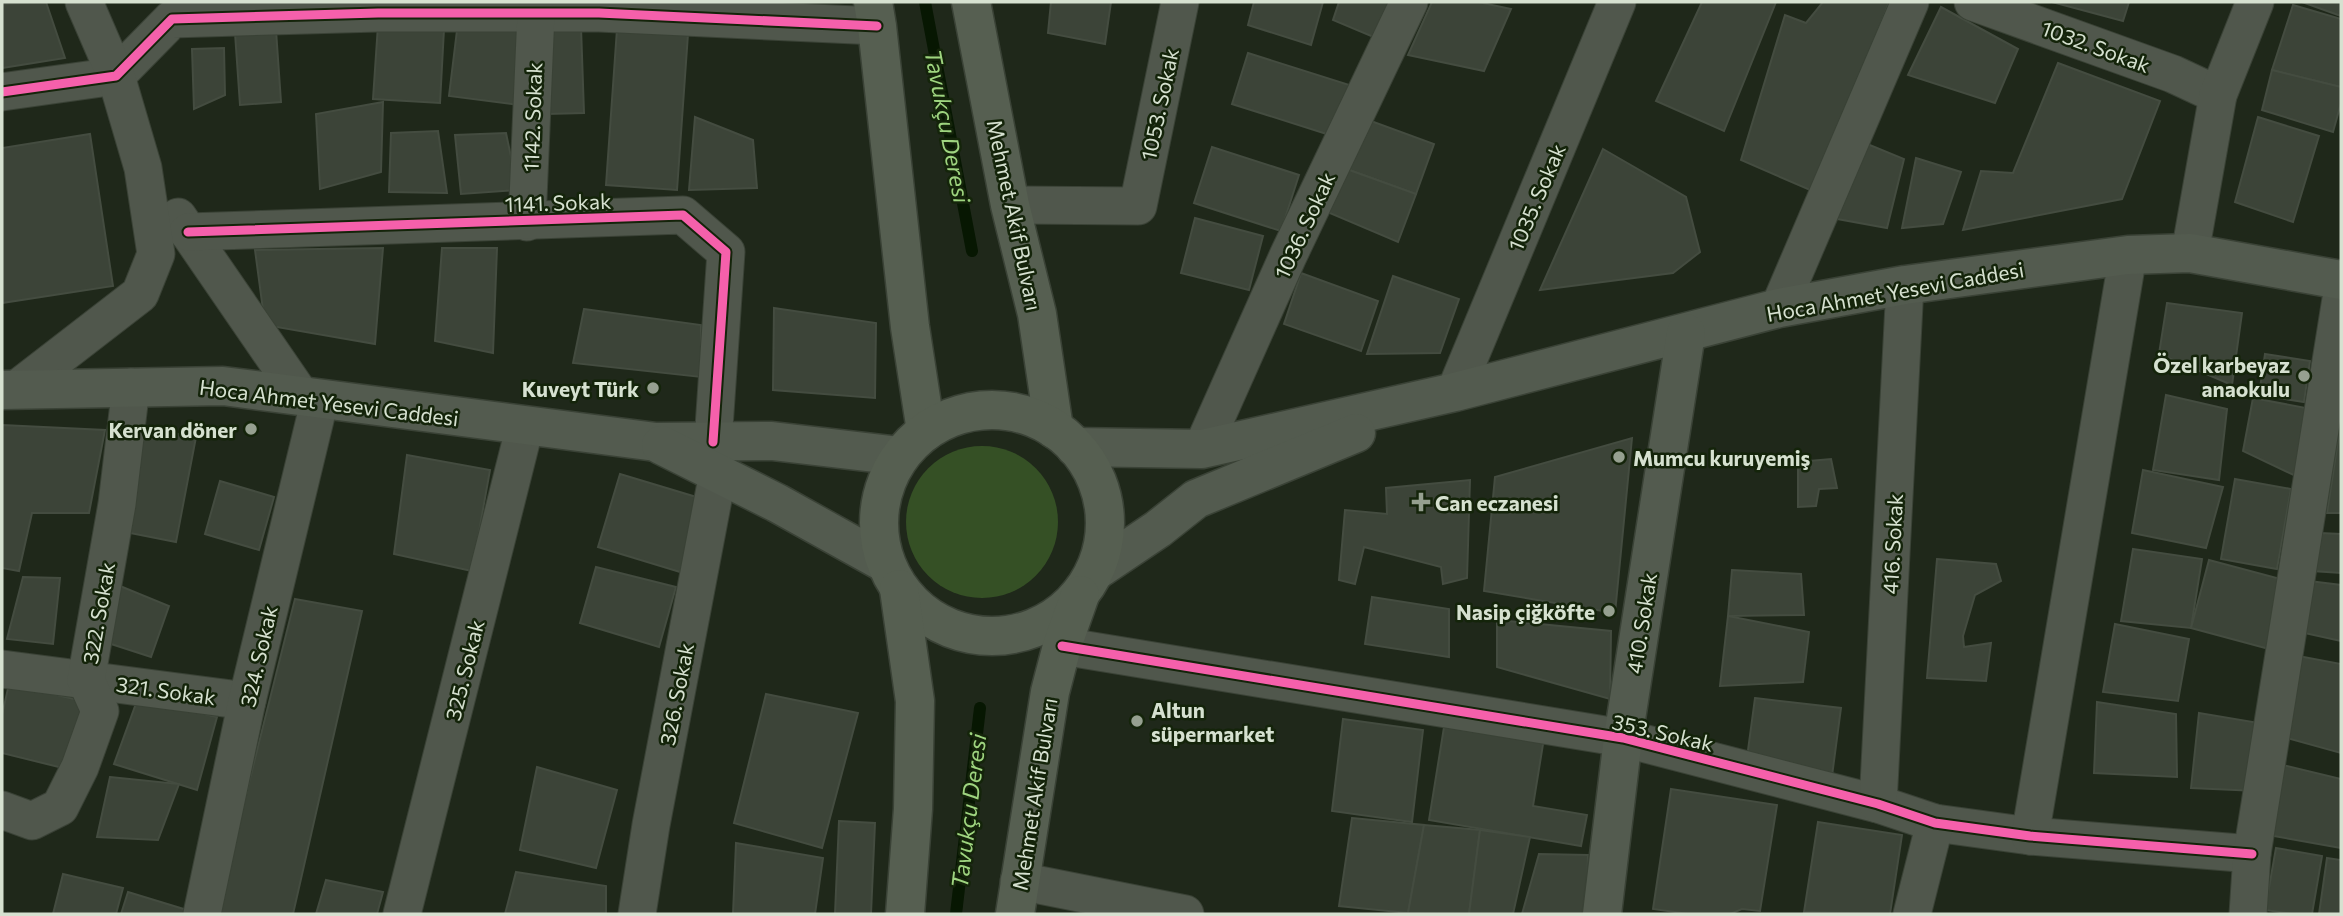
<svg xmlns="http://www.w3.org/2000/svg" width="2343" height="916" font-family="Commissioner,sans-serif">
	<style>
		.green { fill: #355025 }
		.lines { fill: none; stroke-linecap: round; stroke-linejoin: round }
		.stream { stroke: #071702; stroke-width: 12 }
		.building { fill: #3c4438; stroke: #444c40; stroke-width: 2 }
		.street-casing { stroke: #3a4236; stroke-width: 39 }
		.secondary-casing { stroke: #3a4236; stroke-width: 41 }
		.primary-casing { stroke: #3a4236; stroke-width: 41 }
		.street { stroke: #50574c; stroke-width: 37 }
		.secondary { stroke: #535b4f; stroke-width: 38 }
		.primary { stroke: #565f51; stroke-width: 38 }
		.cycleway-casing { stroke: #14240a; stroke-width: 13 }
		.cycleway { stroke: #f560ab; stroke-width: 9 }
		.poi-dot { fill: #96a090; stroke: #14240a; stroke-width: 2.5 }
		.labels { text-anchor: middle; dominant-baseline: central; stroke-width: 5; stroke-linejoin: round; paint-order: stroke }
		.street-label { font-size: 21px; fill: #d6e1d0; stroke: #14240a }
		.poi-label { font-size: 21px; font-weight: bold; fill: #d6e1d0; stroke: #14240a; text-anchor: end }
		.water-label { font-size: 23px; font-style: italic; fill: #9ed47f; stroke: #14240a }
	</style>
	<rect width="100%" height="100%" fill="#1f281a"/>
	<circle class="green" cx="982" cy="522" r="76"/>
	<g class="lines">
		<g class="stream">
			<path d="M925 2 972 251"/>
			<path d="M956 914 980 708"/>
		</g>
	</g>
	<g class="building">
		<path d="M46 2 65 58 2 68V4Z"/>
		<path d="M1051 2H1111L1105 44 1048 33Z"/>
		<path d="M1254 2H1323L1311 45 1248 25Z"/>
		<path d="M1339 2H1402L1383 41 1333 20Z"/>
		<path d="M1432 2H1478L1511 9 1484 71 1408 55Z"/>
		<path d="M1702 2H1776L1724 131 1656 101Z"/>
		<path d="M1823 2H1889L1817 193 1741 160 1785 15 1806 23Z"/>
		<path d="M2052 2H2129L2123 21Z"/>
		<path d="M2302 2H2341V16Z"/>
		<path d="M2293 5 2341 19V87L2272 70Z"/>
		<path d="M1941 7 2018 49 1995 103 1908 75Z"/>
		<path d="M458 22 528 31 519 105 449 96Z"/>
		<path d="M378 25 444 29 440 103 373 99Z"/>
		<path d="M581 27 584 113 547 114 544 29Z"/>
		<path d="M617 29 688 34 677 190 606 185Z"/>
		<path d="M276 30 281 102 240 105 235 33Z"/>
		<path d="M224 48 225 95 194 109 192 49Z"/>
		<path d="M1248 53 1362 89 1333 136 1232 104Z"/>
		<path d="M2058 63 2160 101 2122 199 1963 230 1981 171 2013 173Z"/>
		<path d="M2272 70 2341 87V103L2333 132 2262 110Z"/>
		<path d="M383 102 381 172 320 189 316 114Z"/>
		<path d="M695 117 753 140 757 188 689 190Z"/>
		<path d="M1360 117 1434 144 1416 194 1341 167Z"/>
		<path d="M2258 117 2319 136 2293 222 2235 202Z"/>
		<path d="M438 131 447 193 389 192 391 133Z"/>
		<path d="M506 133 518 190 461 194 455 135Z"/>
		<path d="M90 134 113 286 2 303V148Z"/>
		<path d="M1860 141 1904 159 1887 228 1826 217Z"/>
		<path d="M1212 147 1299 175 1281 231 1194 203Z"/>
		<path d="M1603 149 1686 197 1700 252 1673 273 1540 290Z"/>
		<path d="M1916 158 1961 172 1943 224 1902 228Z"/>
		<path d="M1341 167 1416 194 1398 242 1325 211Z"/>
		<path d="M1195 218 1263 236 1249 290 1181 273Z"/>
		<path d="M383 248 375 344 265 325 255 250Z"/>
		<path d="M442 248H497L493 353 435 341Z"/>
		<path d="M1301 273 1378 301 1361 351 1284 324Z"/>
		<path d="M1393 276 1459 299 1440 353 1367 354Z"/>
		<path d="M2167 303 2242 313 2232 385 2159 354Z"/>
		<path d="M774 308 876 323 875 398 773 390Z"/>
		<path d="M584 309 701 325V377L573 363Z"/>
		<path d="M2265 354 2310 361 2304 402 2259 395Z"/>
		<path d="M2166 395 2227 409 2219 480 2153 470Z"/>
		<path d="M2253 398 2311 409 2298 477 2243 451Z"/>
		<path d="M2341 421V513H2327Z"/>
		<path d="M2 425 105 430 89 513H32L19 571 2 568Z"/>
		<path d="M145 428 196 437 176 542 125 532Z"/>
		<path d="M1632 438 1615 613 1484 591 1495 477Z"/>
		<path d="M407 455 490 470 472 571 394 554Z"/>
		<path d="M1831 459 1837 488 1819 489 1816 506 1798 507V462Z"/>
		<path d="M2143 470 2223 487 2206 548 2132 533Z"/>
		<path d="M620 474 703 499 680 572 598 547Z"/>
		<path d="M2235 479 2291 489 2277 569 2221 559Z"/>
		<path d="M1470 480 1467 578 1443 584 1441 567 1364 547 1355 584 1339 580 1345 510 1387 514 1386 488Z"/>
		<path d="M220 481 274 497 259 550 205 534Z"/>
		<path d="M2320 533 2341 534V573L2312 571Z"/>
		<path d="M2133 549 2202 559 2191 628 2121 621Z"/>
		<path d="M1937 559 1996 564 2001 581 1975 595 1963 636 1964 647 1991 643 1986 681 1927 678Z"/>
		<path d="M2209 560 2288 581 2269 649 2191 628Z"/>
		<path d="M596 567 676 587 659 647 580 623Z"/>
		<path d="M1732 570 1801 574 1804 615 1728 616Z"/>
		<path d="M23 577 60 578 53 644 7 639Z"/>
		<path d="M2309 581 2341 585V641L2300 632Z"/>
		<path d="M120 586 169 606 151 657 105 642Z"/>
		<path d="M1372 597 1449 609V657L1365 644Z"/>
		<path d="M295 599 362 611 293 914H216Z"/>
		<path d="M1728 616 1809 632 1803 682 1720 686Z"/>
		<path d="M1497 620 1611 631 1610 699 1497 667Z"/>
		<path d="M2115 624 2189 639 2178 701 2103 692Z"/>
		<path d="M2293 655 2341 664V753L2280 736Z"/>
		<path d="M9 684 83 701 67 769 2 753V715Z"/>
		<path d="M766 694 858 713 822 848 734 823Z"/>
		<path d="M138 698 217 717 197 790 114 764Z"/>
		<path d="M1755 698 1841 708 1832 776 1746 765Z"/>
		<path d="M2097 702 2176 714 2177 777 2094 773Z"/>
		<path d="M2199 713 2259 723 2257 791 2191 788Z"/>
		<path d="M1343 719 1423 730 1412 822 1332 811Z"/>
		<path d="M1445 721 1544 738 1533 806 1587 815 1581 846 1429 820Z"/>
		<path d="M2283 765 2341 779V848L2268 835Z"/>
		<path d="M537 767 617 790 596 868 520 850Z"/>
		<path d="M110 777 179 784 158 840 97 837Z"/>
		<path d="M1671 789 1777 805 1760 911 1742 909 1730 914H1689L1653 909Z"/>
		<path d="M1352 818 1424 825 1408 913 1339 906Z"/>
		<path d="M839 821 875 823 871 914H835Z"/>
		<path d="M1818 822 1902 835 1890 914 1804 912Z"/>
		<path d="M1424 825 1480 830 1469 914 1408 913Z"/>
		<path d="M1480 830 1530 837 1513 914H1469Z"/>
		<path d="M736 843 823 858 815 914H733Z"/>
		<path d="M2276 848 2322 856 2312 914H2293L2265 910Z"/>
		<path d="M1539 854 1588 855 1586 914H1522Z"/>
		<path d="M2327 858 2341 860V914H2319Z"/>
		<path d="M516 872 606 886V914H505Z"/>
		<path d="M63 874 123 888 116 914H53Z"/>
		<path d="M326 880 383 892 377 914H316Z"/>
		<path d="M128 892 187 910 186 914H121Z"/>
	</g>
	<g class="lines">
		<g class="street-casing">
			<g id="street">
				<path d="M1973 2 2173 74 2218 95"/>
				<path d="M2 92 116 76 172 19 378 13H599L877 26"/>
				<path d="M1010 205 1138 206 1180 2"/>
				<path d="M178 217 301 396"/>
				<path d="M527 222 536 13"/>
				<path d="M188 232 683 215 726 252 713 442"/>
				<path d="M2190 253 2218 95 2255 2"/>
				<path d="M1779 308 1910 2"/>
				<path d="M17 389 140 294 156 254 143 168 116 76 84 2"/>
				<path d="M1455 392 1617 2"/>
				<path d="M1202 449 1288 256 1409 2"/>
				<path d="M1062 646 1623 738 1878 804 1935 823 2030 836 2252 854"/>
				<path d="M2 669 247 701"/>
				<path d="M1878 804 1905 285"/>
				<path d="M2 810 32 821 60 807 80 767 100 711 86 680 117 504 131 387"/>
				<path d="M2030 836 2128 255"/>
				<path d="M1019 881 1185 914"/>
				<path d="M202 914 247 701 320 399"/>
				<path d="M402 914 525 426"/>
				<path d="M637 914 651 825 718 473"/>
				<path d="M1912 914 1935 823"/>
				<path d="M2248 914 2252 854 2341 299"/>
			</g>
		</g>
		<g class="secondary-casing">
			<g id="secondary">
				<path d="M2 390 223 386 656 442 772 441 900 456"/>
				<path d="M661 445 777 503 885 563"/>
				<path d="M1075 447 1202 449 1455 392 1779 308 1905 285 2128 255 2190 253 2341 280"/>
				<path d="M1094 572 1158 529 1196 499 1356 433"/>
				<path d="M1602 914 1623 738 1686 333"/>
			</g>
		</g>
		<g class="primary-casing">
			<g id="primary">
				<path d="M873 2 877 26 910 327 926 431"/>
				<path d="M971 2 1010 205 1037 314 1054 429"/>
				<circle cx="992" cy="523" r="113"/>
				<path d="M899 589 915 701 913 809 905 914"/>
				<path d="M1015 914 1050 692 1062 646 1080 595"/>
			</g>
		</g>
		<use href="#street" class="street"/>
		<use href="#secondary" class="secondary"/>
		<use href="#primary" class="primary"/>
		<g class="cycleway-casing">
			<g id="cycleway">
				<path d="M2 92 116 76 172 19 378 13H599L877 26"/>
				<path d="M188 232 683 215 726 252 713 442"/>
				<path d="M1062 646 1623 738 1878 804 1935 823 2030 836 2252 854"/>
			</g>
		</g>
		<use href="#cycleway" class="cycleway"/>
	</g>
	<g class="poi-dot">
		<circle cx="2304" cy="376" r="7"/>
		<circle cx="653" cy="388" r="7"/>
		<circle cx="251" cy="429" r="7"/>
		<circle cx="1619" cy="457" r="7"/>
		<path d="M1417.5 491.5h7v7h7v7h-7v7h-7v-7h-7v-7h7z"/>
		<circle cx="1609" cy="611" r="7"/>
		<circle cx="1137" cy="721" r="7"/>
	</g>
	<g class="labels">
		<g class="street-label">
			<text transform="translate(2096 46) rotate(20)">1032. Sokak</text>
			<text transform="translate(1159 104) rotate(-78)">1053. Sokak</text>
			<text transform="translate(532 117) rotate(-88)">1142. Sokak</text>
			<text transform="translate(1536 197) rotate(-67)">1035. Sokak</text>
			<text transform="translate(558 202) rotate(-2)">1141. Sokak</text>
			<text transform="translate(1015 215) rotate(78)">Mehmet Akif Bulvarı</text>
			<text transform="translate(1304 225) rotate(-65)">1036. Sokak</text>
			<text transform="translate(1895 291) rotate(-10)">Hoca Ahmet Yesevi Caddesi</text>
			<text transform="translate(329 402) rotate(7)">Hoca Ahmet Yesevi Caddesi</text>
			<text transform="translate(1892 544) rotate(-87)">416. Sokak</text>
			<text transform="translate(98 613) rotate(-80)">322. Sokak</text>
			<text transform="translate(1641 623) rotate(-81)">410. Sokak</text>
			<text transform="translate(258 656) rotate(-77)">324. Sokak</text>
			<text transform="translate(464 670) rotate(-76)">325. Sokak</text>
			<text transform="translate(166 690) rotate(8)">321. Sokak</text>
			<text transform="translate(676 694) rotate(-79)">326. Sokak</text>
			<text transform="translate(1663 732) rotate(13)">353. Sokak</text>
			<text transform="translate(1034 794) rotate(-81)">Mehmet Akif Bulvarı</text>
		</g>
		<g class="poi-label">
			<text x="2290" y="364">Özel karbeyaz<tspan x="2290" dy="24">anaokulu</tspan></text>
			<text x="639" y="388">Kuveyt Türk</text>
			<text x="237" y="429">Kervan döner</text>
			<text x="1633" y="457" text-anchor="start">Mumcu kuruyemiş</text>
			<text x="1435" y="502" text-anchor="start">Can eczanesi</text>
			<text x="1595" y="611">Nasip çiğköfte</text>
			<text x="1151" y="709" text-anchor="start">Altun<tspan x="1151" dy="24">süpermarket</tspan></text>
		</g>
		<g class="water-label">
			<text transform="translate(948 126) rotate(79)">Tavukçu Deresi</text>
			<text transform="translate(968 811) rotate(-83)">Tavukçu Deresi</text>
		</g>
	</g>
	<rect width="2343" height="916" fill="none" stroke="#d6e1d0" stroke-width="7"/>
</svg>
